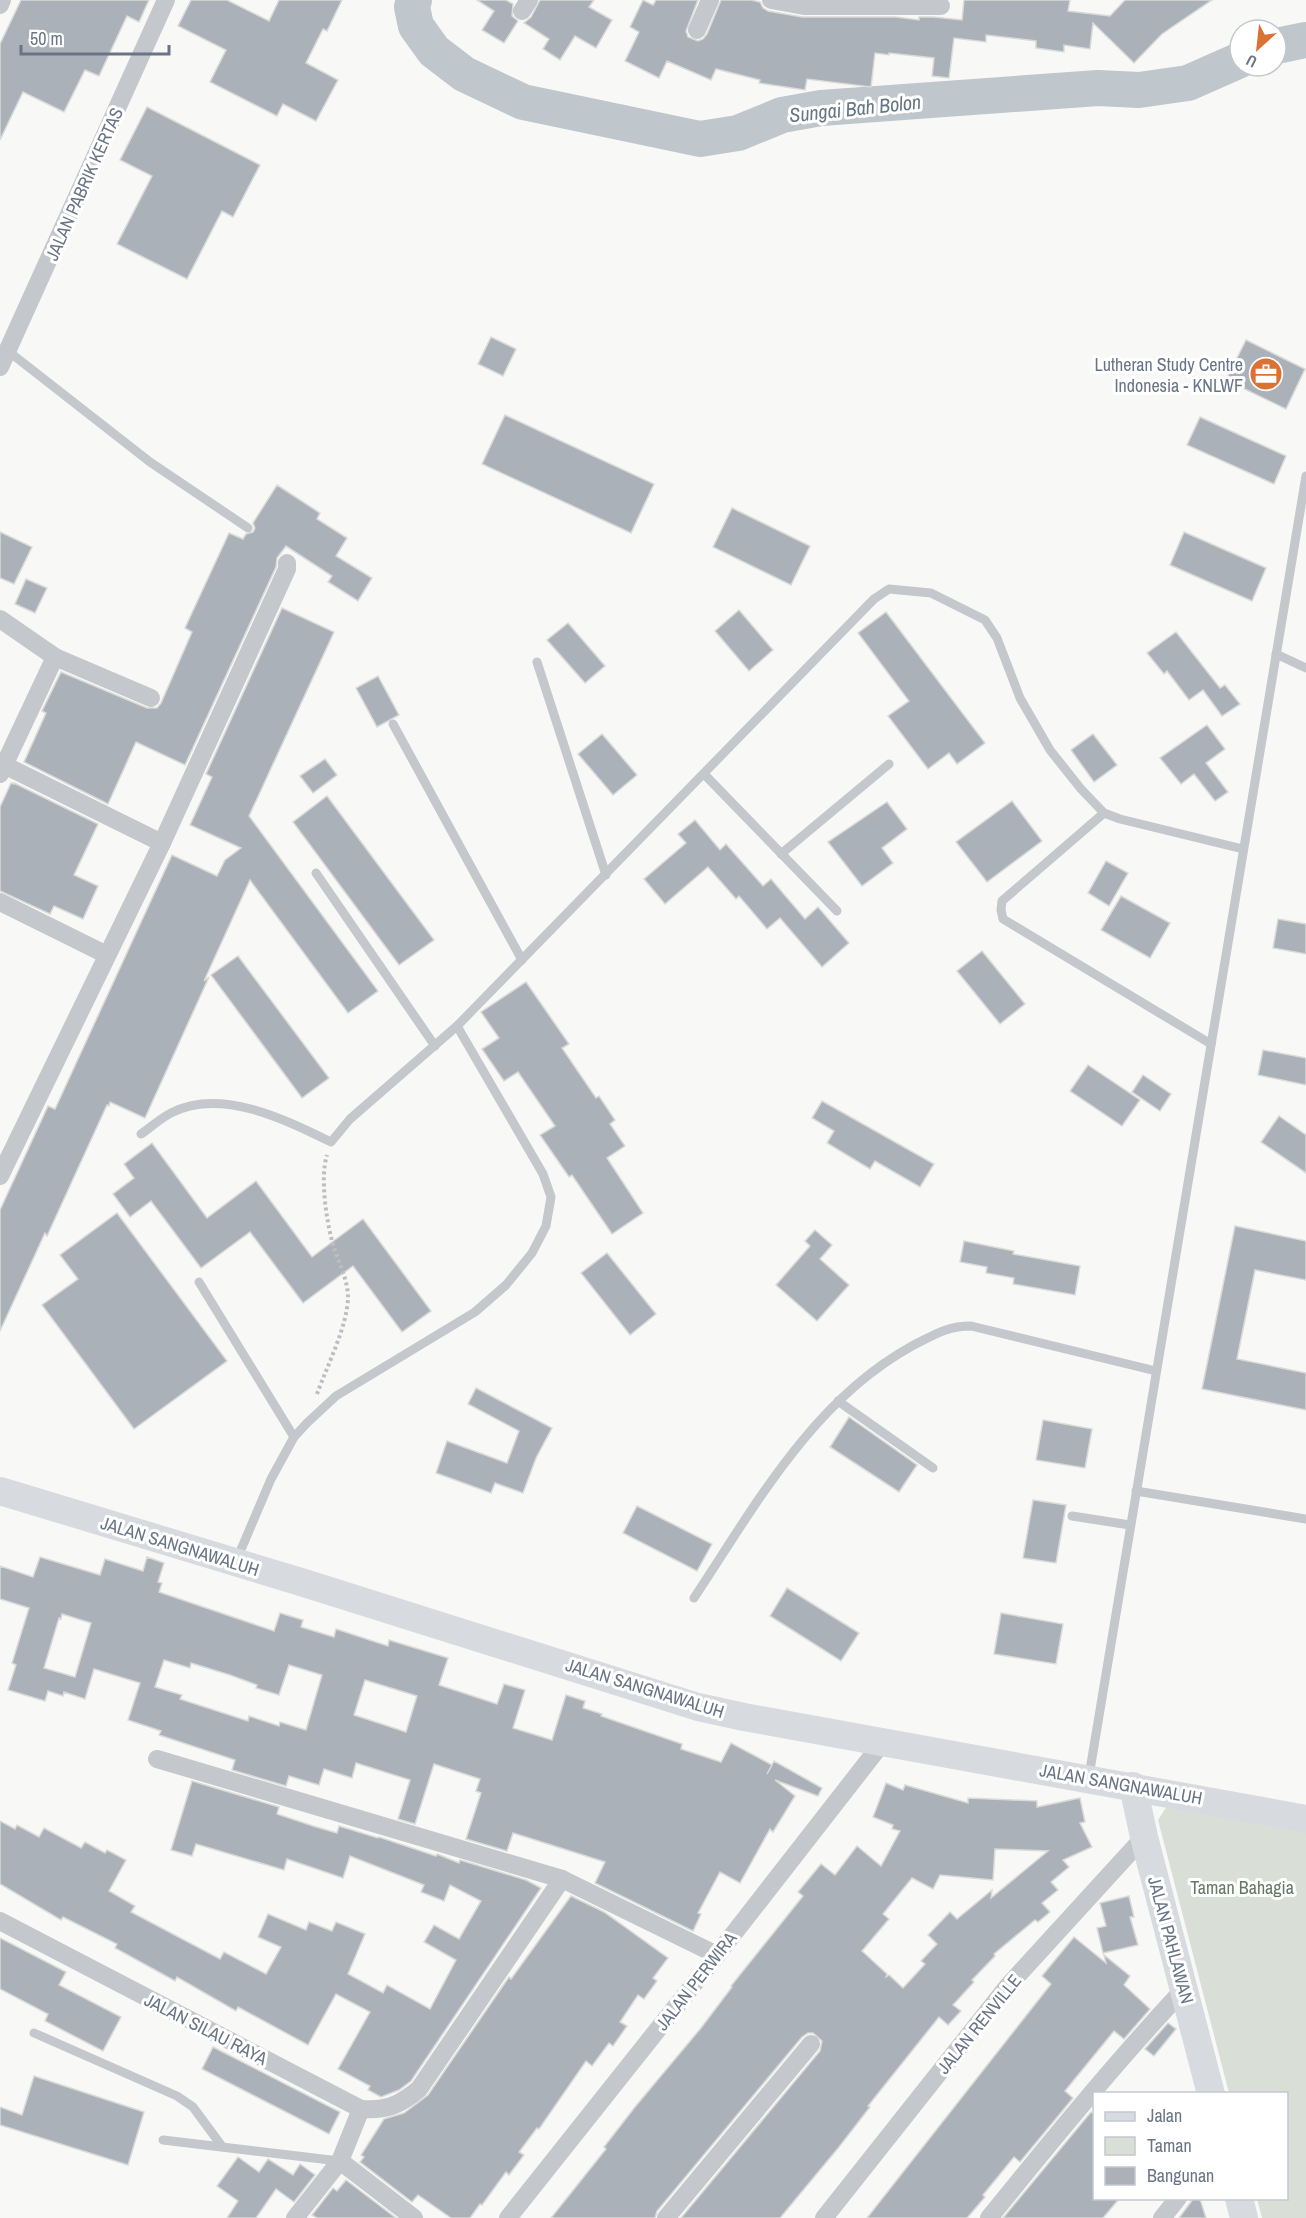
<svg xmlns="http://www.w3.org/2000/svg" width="1306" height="2218" font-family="'Archivo Narrow',sans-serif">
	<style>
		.green { fill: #d9dfd7 }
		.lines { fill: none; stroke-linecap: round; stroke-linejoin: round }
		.river { stroke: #bfc6cc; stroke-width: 36 }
		.building { fill: #abb1b8; stroke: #dadad8; stroke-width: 1.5; fill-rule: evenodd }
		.path { stroke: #bcbec1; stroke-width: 4; stroke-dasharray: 3 3; stroke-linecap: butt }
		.service { stroke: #c4c7cb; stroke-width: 9 }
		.minor { stroke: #c4c7cb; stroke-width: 18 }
		.primary { stroke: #d7dadf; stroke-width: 28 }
		.labels { text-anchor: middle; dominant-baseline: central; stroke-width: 6; stroke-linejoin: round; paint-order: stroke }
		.street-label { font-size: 18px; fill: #697586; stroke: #fff }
		.poi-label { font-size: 18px; fill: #697586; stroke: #fff; text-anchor: end }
		.park-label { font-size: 18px; fill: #657864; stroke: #fff }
		.water-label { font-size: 20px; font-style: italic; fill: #657581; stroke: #fff }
	</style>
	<rect width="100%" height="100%" fill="#f8f8f6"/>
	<path class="green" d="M1167 1806 1306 1833V2218H1262L1257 2199 1286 2198V2094L1229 2093 1158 1820Z"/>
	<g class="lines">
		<g class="river">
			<path d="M414 0 412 7 416 26 434 51 464 74 523 102 700 139 738 133 782 115 821 108 1098 88 1139 90 1188 83 1240 60"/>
			<path d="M1276 46 1306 40"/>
		</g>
	</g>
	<g class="building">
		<path d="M21 0H149L139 22 127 16 99 76 85 70 64 112 23 92 0 140V44Z"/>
		<path d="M191 0H227L269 21 279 0H342L327 31 323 29 306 63 338 80 316 121 283 104 277 116 210 82 226 50 178 26Z"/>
		<path d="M477 0H506L513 4 512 16 518 21 504 43 482 30 494 11Z"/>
		<path d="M540 0H594L589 7 612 20 596 48 575 36 560 60 543 49 549 39 524 23 531 17Z"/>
		<path d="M643 0 653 5 656 0H698L686 31 688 37 698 41 703 39 707 34 721 0H751L760 2 763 8 768 11 802 17H896L919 20V17H934L962 20 964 0H1070L1068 11 1110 16 1125 0H1212L1162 34 1134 63 1093 23 1090 49 1064 45V52L1036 48V41L986 35V42L954 38 949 78 932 76 934 58 889 53V55L875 53 871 87 807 79 805 90 759 83 760 80 716 69 711 80 667 61 659 78 625 61 639 32 630 27Z"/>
		<path d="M147 107 260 165 233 217 222 211 187 279 117 244 152 176 120 160Z"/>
		<path d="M491 337 516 349 503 376 478 364Z"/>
		<path d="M1246 340 1305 369 1286 409 1226 380Z"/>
		<path d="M505 415 654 484 631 533 482 464Z"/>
		<path d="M1200 417 1286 456 1274 484 1187 445Z"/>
		<path d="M277 485 320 513 317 519 347 538 336 556 372 578 358 601 328 582 332 576 286 546 277 558 276 567 185 765 136 742 108 804 24 762 46 713 42 711 61 672 147 708H157L161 703 192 632 185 628 229 533 243 539 246 534 253 532 255 528 253 523Z"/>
		<path d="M732 508 810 546 791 585 713 547Z"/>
		<path d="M0 532 32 547 14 584 0 578Z"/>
		<path d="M1184 532 1266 568 1252 601 1170 565Z"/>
		<path d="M26 579 47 588 35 613 15 604Z"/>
		<path d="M282 608 334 632 249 816 378 991 348 1013 250 880 204 981 209 977 145 1118 110 1102 109 1106 107 1105 47 1236 45 1233 0 1331V1210L48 1106 55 1109 172 855 217 876 225 860 241 848 190 825 212 777 206 774Z"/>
		<path d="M739 610 773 650 749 671 715 631Z"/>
		<path d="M886 612 985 743 957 764 949 753 928 769 888 716 909 701 858 633Z"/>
		<path d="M568 623 605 666 585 683 547 640Z"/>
		<path d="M1176 632 1220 688 1225 685 1240 704 1222 716 1203 690 1189 700 1167 671 1164 674 1147 653Z"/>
		<path d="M378 676 399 715 377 727 356 688Z"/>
		<path d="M1207 725 1225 749 1206 763 1228 792 1215 801 1194 774 1181 784 1160 758Z"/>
		<path d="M602 734 637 775 613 795 578 754Z"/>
		<path d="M1093 734 1117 765 1094 782 1071 750Z"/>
		<path d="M325 759 337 775 313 793 300 776Z"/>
		<path d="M11 783 14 784V783L98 824 74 875 98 886 83 919 54 906 50 914 0 891V807Z"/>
		<path d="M327 796 434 940 399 965 293 822Z"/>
		<path d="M1012 801 1042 841 987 882 956 842Z"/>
		<path d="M887 802 907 829 882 848 893 863 862 886 828 842Z"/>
		<path d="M695 820 720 850 726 844 763 886 771 879 805 919 818 907 849 943 822 967 780 918 767 929 739 896 736 899 708 867 665 904 644 879 686 843 678 834Z"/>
		<path d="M1106 861 1128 873 1109 906 1088 893Z"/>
		<path d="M1121 896 1170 923 1150 958 1101 930Z"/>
		<path d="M1278 919 1306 924V954L1273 948Z"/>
		<path d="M982 951 1025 1004 1000 1024 957 971Z"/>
		<path d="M238 956 329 1078 302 1098 211 975Z"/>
		<path d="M526 982 569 1044 562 1048 596 1098 599 1096 615 1120 610 1124 625 1146 607 1158 643 1213 612 1234 572 1175 569 1177 540 1135 555 1126 518 1072 504 1081 482 1049 499 1038 481 1012Z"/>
		<path d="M1263 1050 1306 1058V1085L1258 1075Z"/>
		<path d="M1088 1065 1140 1100 1122 1126 1070 1091Z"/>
		<path d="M1143 1075 1171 1094 1160 1111 1132 1092Z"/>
		<path d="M822 1101 934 1164 920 1187 875 1161 870 1169 827 1143 834 1131 812 1118Z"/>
		<path d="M1279 1116 1306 1135V1173L1261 1142Z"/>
		<path d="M152 1143 207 1218 256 1181 312 1257 363 1219 431 1311 402 1332 353 1266 303 1303 250 1232 201 1268 151 1201 130 1217 113 1194 134 1178 124 1164Z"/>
		<path d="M117 1213 227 1361 134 1429 42 1305 78 1279 60 1255Z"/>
		<path d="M1235 1226 1306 1241V1280L1255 1270 1237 1359 1306 1373V1410L1202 1389Z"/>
		<path d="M815 1230 832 1245 820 1259 849 1285 817 1321 776 1285 810 1246 805 1241Z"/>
		<path d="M964 1241 1014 1251 1013 1254 1080 1266 1075 1295 1013 1284 1014 1278 986 1273 987 1267 960 1262Z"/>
		<path d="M607 1253 656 1314 630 1335 581 1273Z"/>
		<path d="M476 1388 552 1428 536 1458 523 1493 495 1483 491 1493 436 1473 447 1441 507 1463 519 1431 468 1404Z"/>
		<path d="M849 1417 917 1465 899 1492 830 1447Z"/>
		<path d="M1043 1420 1092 1429 1085 1468 1036 1460Z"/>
		<path d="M1033 1500 1066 1505 1056 1563 1023 1558Z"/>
		<path d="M637 1506 712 1544 697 1571 623 1533Z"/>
		<path d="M40 1557 100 1575 105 1559 143 1571 147 1557 164 1563 158 1582 162 1583 159 1592 274 1631 280 1613 303 1620 301 1627 334 1637 336 1629 388 1646 389 1640 448 1658 439 1685 497 1704 504 1684 525 1690 513 1728 552 1740 566 1695 585 1701 583 1708 602 1714 601 1716 682 1744 681 1749 721 1762 731 1743 772 1765 767 1774 774 1761 822 1788 818 1796 775 1780 795 1796 773 1832 770 1829 740 1883 720 1872 698 1913 701 1914 693 1931 595 1883 605 1862 513 1833 507 1851 466 1839 481 1793 476 1791 480 1779 434 1764 415 1824 398 1819 410 1780 356 1763 352 1778 324 1769 319 1785 289 1776 286 1786 232 1770 235 1760 159 1735 161 1731 128 1720 140 1683 94 1669 85 1699 64 1692 63 1696 48 1691 45 1701 8 1690 16 1665 12 1663 29 1608 0 1599V1566L33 1577ZM62 1614 91 1623 75 1677 44 1668 59 1618 61 1619ZM164 1660 190 1668 191 1663 230 1675 257 1685 256 1688 279 1695 289 1665 322 1675 306 1730 280 1722 279 1726 249 1716 248 1721 180 1699 182 1695 155 1687ZM365 1680 417 1696 406 1732 354 1715Z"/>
		<path d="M787 1588 859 1633 841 1661 770 1616Z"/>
		<path d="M1001 1613 1063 1624 1056 1664 994 1654Z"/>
		<path d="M192 1781 279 1807 277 1814 313 1826 337 1833 339 1826 378 1838 379 1837 436 1856 437 1854 459 1863 460 1860 526 1880 541 1888 411 2081 399 2090 381 2097 368 2090 370 2086 338 2069 370 2012 336 1994 308 2045 238 2007 236 2011 177 1977 175 1981 115 1948 117 1944 63 1917 61 1920 0 1884V1821L15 1829 17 1825 39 1837 44 1828 81 1848 85 1842 105 1853 107 1850 126 1860 109 1891 135 1906 131 1912 220 1959 224 1952 266 1974 281 1947 258 1937 268 1914 306 1930 309 1922 332 1931 336 1922 365 1934 348 1974 383 1993 387 1985 430 2009 456 1960 424 1942 434 1925 459 1939 481 1901 450 1885 444 1901 421 1892 424 1885 350 1856 343 1878 287 1859 284 1870 196 1844 192 1856 171 1850Z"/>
		<path d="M886 1783 903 1790 905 1785 968 1803V1798L1037 1801V1807L1080 1798 1085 1822 1080 1823 1092 1847 1063 1860 1069 1867 1051 1882 1058 1890 1042 1903 1050 1912 1038 1922 1035 1920 994 1954 995 1956 972 1980 974 1982 953 2005 961 2011 948 2025 939 2017 868 2106 870 2107 839 2147 780 2218H681L820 2051 822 2041 813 2033H808L802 2037 657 2211 655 2218H551L606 2149 604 2147 635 2107 701 2028 732 1987 731 1986 803 1896 798 1892 821 1864 835 1875 857 1846 881 1866 900 1831 892 1829 893 1825 873 1817ZM995 1849 1048 1851 991 1898 992 1890 957 1919 950 1912 928 1935 937 1944 921 1961 925 1964 903 1988 889 1975 886 1977 887 1974 862 1951 889 1919 883 1914 912 1878 933 1889 940 1875 993 1880Z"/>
		<path d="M571 1896 604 1912 668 1958 653 1978 657 1981 644 1999 638 1995 620 2022 627 2026 613 2046 609 2043 592 2066 586 2061 539 2129 537 2128 519 2152 524 2155 509 2175 506 2172 482 2205 480 2204 470 2218H451L418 2195 412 2202 360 2162 364 2157 361 2155 384 2119 404 2113 428 2095 509 1977 511 1979Z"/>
		<path d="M1129 1896 1134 1917H1130L1138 1945 1103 1953 1097 1928 1106 1926 1100 1903Z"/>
		<path d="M1074 1937 1106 1963 1104 1955 1130 1976 1124 1985 1150 2009 1124 2039 1114 2031 1065 2091 1073 2098 1020 2162 1014 2157 983 2195 985 2197 967 2218H867L1051 1984 1042 1976Z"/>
		<path d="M0 1938 66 1972 59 1985 121 2017 103 2051 45 2021 48 2014 0 1989Z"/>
		<path d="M1168 2023 1176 2029 1154 2056 1145 2049Z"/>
		<path d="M213 2047 340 2112 329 2134 202 2069Z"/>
		<path d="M34 2076 144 2112 128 2165 0 2125V2107L22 2115Z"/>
		<path d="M1091 2112 1095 2115V2199H1119L1103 2218H1003Z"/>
		<path d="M238 2157 259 2172 268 2159 293 2175 300 2164 315 2175 294 2202 276 2189 256 2218H227L238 2201 217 2186Z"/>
		<path d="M346 2180 396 2218H317L312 2215 333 2188 337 2191Z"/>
		<path d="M1193 2199H1200L1206 2218H1179Z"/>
	</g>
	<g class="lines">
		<path class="path" d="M317 1394C327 1366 347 1327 348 1298 348 1278 337 1260 332 1241 326 1218 320 1177 327 1155"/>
		<g class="service">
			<path d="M8 351 150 462 248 528"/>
			<path d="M1276 654 1306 668"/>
			<path d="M537 662 606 875"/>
			<path d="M393 724 522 960"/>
			<path d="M704 774 837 911"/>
			<path d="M1104 813 1002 901 1001 910 1003 919 1211 1044"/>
			<path d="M781 854 889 764"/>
			<path d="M316 873 435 1046"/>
			<path d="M141 1134C151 1127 161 1118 171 1113 221 1087 286 1120 331 1142L350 1119 457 1026 874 599 889 589 931 593 985 620 997 638 1020 698 1050 750 1081 789 1104 813 1120 819 1243 849"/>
			<path d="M199 1282 294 1437"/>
			<path d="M838 1401 933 1468"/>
			<path d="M1136 1491 1306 1519"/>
			<path d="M1072 1516 1130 1525"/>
			<path d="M237 1559 271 1479 294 1437 307 1423 336 1396 475 1312 506 1285 532 1253 546 1226 551 1197 543 1174 457 1026"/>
			<path d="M694 1598C755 1506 812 1401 912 1346 934 1335 946 1326 971 1326L1156 1371"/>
			<path d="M1089 1776 1306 476"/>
			<path d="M34 2033 177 2096 193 2107 221 2145"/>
			<path d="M163 2140 339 2161"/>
		</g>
		<g class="minor">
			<path d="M771 0 804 6H941"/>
			<path d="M0 5 2 0"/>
			<path d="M522 11 529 0"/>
			<path d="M697 30 710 0"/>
			<path d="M0 367 166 0"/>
			<path d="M0 619 55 657 0 774"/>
			<path d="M55 657 151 698"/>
			<path d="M0 763 162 843"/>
			<path d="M0 902 107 955"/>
			<path d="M0 1176 162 843 287 569V563"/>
			<path d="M157 1759 562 1879 717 1955"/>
			<path d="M0 1921 361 2109 340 2161 295 2218"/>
			<path d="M361 2109C386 2111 400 2105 419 2089L562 1879"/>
			<path d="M340 2161 414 2218"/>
			<path d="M508 2218 717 1955 883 1742"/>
			<path d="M666 2218 811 2044"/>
			<path d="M824 2218 1007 1987 1144 1837"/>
			<path d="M989 2218C1052 2140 1115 2063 1184 1989"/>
			<path d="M1162 2218 1178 2198"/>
		</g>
		<g class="primary">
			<path d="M0 1491 301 1582 698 1707 744 1717 1306 1819"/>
			<path d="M1133 1786 1144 1837 1211 2094"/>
			<path d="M1239 2198 1244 2218"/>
		</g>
	</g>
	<defs>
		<g id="office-disc" transform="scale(1.725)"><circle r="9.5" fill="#da7234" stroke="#fff"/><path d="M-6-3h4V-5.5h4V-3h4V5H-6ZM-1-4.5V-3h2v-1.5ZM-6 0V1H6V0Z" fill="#fff"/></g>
	</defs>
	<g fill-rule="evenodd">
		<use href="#office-disc" x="1266" y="374"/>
	</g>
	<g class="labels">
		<g class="street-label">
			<text transform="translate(84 184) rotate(-66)">JALAN PABRIK KERTAS</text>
			<text transform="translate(180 1546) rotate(17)">JALAN SANGNAWALUH</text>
			<text transform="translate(645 1688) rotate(17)">JALAN SANGNAWALUH</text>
			<text transform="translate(1121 1784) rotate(10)">JALAN SANGNAWALUH</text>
			<text transform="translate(1171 1940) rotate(75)">JALAN PAHLAWAN</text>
			<text transform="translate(696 1981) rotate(-52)">JALAN PERWIRA</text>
			<text transform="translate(979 2024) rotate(-51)">JALAN RENVILLE</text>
			<text transform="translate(206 2029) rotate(27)">JALAN SILAU RAYA</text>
		</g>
		<g class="poi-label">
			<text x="1243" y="364">Lutheran Study Centre<tspan x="1243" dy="21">Indonesia - KNLWF</tspan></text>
		</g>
		<g class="park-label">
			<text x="1242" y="1887">Taman Bahagia</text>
		</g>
		<g class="water-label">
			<text transform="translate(855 108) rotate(-6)">Sungai Bah Bolon</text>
		</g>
	</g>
	<rect x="1093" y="2092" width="195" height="108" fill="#ffffff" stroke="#c3c8cf" stroke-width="1.5"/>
	<rect x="1105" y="2112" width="30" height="9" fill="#d7dadf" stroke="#c3c8cf" stroke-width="1.5"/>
	<text x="1147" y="2122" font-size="18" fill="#697586">Jalan</text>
	<rect x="1105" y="2137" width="30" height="18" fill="#d9dfd7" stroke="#c3c8cf" stroke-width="1.5"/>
	<text x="1147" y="2152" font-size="18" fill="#697586">Taman</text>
	<rect x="1105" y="2167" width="30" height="18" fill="#abb1b8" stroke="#c3c8cf" stroke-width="1.5"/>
	<text x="1147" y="2182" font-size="18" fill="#697586">Bangunan</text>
	<g transform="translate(1258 48) rotate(207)"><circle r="28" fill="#ffffff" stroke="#c3c8cf" stroke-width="1.5"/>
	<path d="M0-4.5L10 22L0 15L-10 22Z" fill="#da7234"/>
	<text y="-9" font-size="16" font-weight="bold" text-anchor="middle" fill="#697586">U</text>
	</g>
	<path d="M21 45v9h148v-9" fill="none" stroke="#697586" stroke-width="3"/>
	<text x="30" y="45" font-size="18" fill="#697586" stroke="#ffffff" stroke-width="4.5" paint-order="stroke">50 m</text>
</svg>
